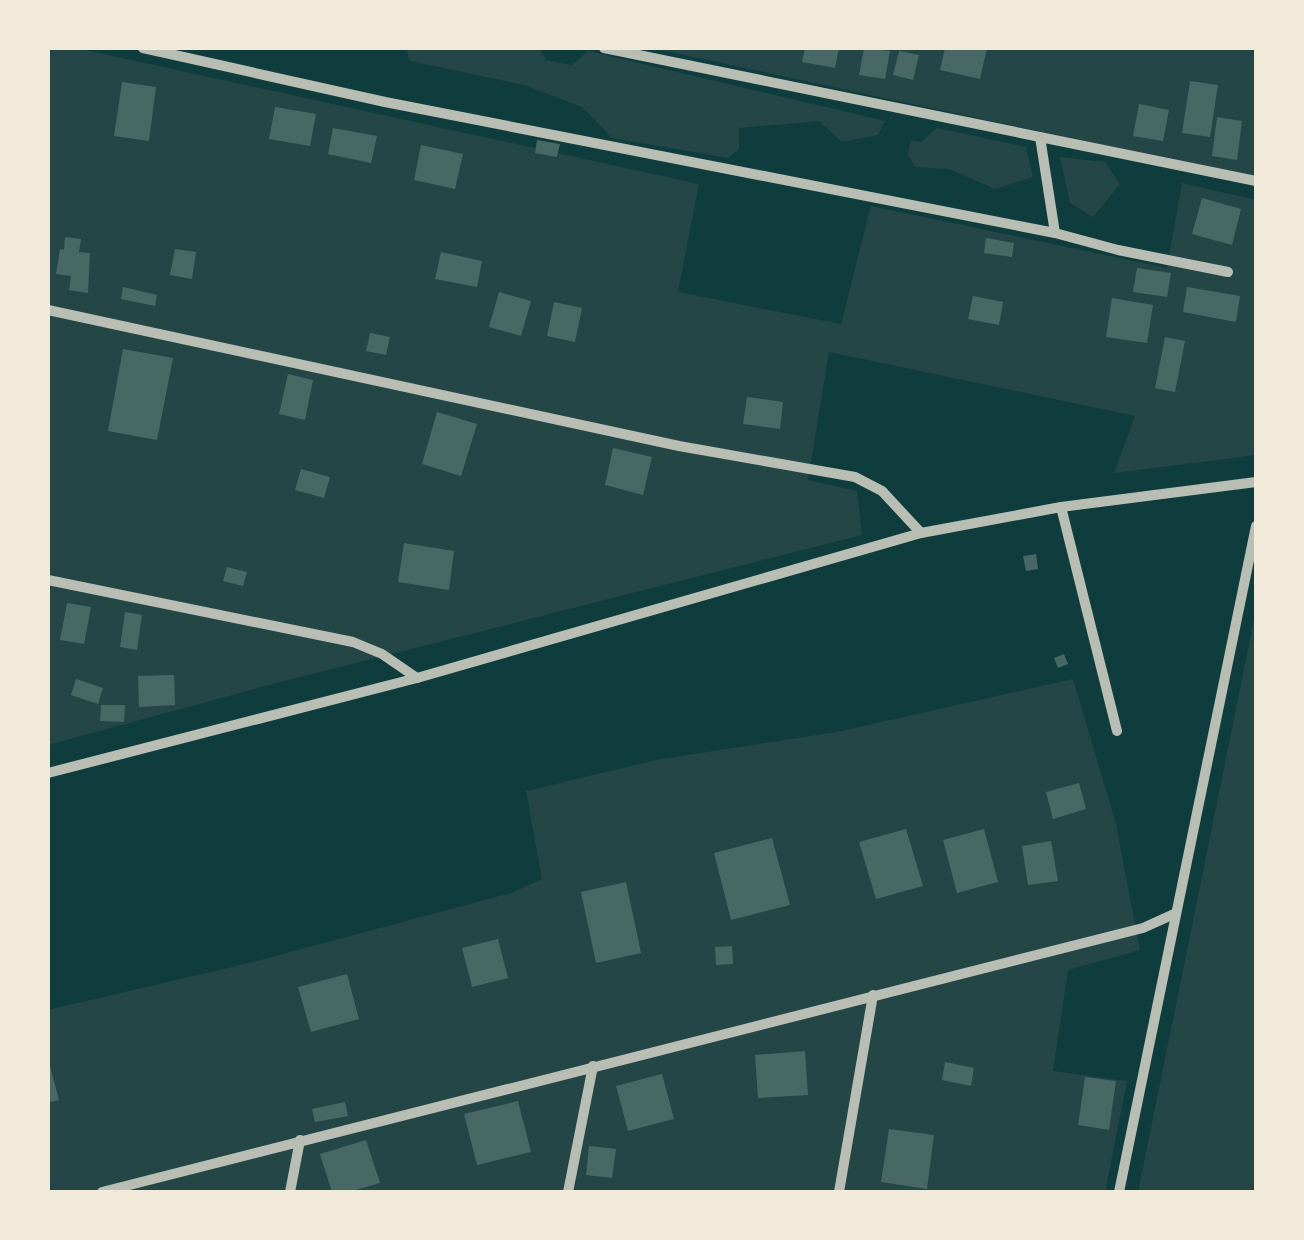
<svg xmlns="http://www.w3.org/2000/svg" width="1304" height="1240" font-family="Montserrat,sans-serif">
	<style>
		.green { fill: #244646 }
		.building { fill: #486865 }
		.lines { fill: none; stroke-linecap: round; stroke-linejoin: round }
		.minor { stroke: #b8beb3; stroke-width: 10 }
	</style>
	<rect width="100%" height="100%" fill="#0f3d3e"/>
	<g class="green">
		<path d="M48 48H76L699 184 678 292 841 324 871 206 1167 268 1182 183 1256 200V455L1114 473 1135 416 829 352 808 480 857 491 862 535 276 683 48 745Z"/>
		<path d="M406 48H539L546 60 572 65 588 51 885 121 878 135 842 142 819 121 739 128V149L728 158 612 138 582 107 524 85 410 61Z"/>
		<path d="M652 48H1256V178Z"/>
		<path d="M937 128 1026 147 1033 177 995 189 949 169 915 167 908 154 911 140 921 142Z"/>
		<path d="M1060 157 1105 162 1120 184 1093 217 1070 203Z"/>
		<path d="M1256 610V1182L1254 1192H1138Z"/>
		<path d="M1073 679 1116 824 1140 950 1068 970 1053 1071 1127 1081 1105 1192H48V1010L253 962 511 893 542 879 526 791 656 760 837 732Z"/>
	</g>
	<g class="building">
		<path d="M805 48H839L835 68 802 62Z"/>
		<path d="M864 48 890 51 885 79 859 75Z"/>
		<path d="M945 48H987L980 79 940 70Z"/>
		<path d="M899 51 919 55 913 80 893 75Z"/>
		<path d="M1190 81 1218 85 1210 137 1182 133Z"/>
		<path d="M122 82 156 87 149 141 114 136Z"/>
		<path d="M1139 104 1169 110 1163 141 1133 136Z"/>
		<path d="M275 107 316 114 310 146 269 139Z"/>
		<path d="M1217 117 1242 121 1237 160 1212 156Z"/>
		<path d="M333 128 377 136 371 163 328 154Z"/>
		<path d="M537 140 560 144 557 157 535 153Z"/>
		<path d="M421 145 463 154 455 189 414 180Z"/>
		<path d="M1202 198 1241 209 1232 245 1192 234Z"/>
		<path d="M65 237 81 239 79 252 90 253 88 293 69 290 71 276 56 274 60 249 64 250Z"/>
		<path d="M986 238 1014 243 1012 257 984 253Z"/>
		<path d="M175 249 196 252 192 279 170 275Z"/>
		<path d="M441 252 482 261 477 287 435 279Z"/>
		<path d="M1137 268 1171 273 1167 297 1133 292Z"/>
		<path d="M123 287 157 295 155 306 121 299Z"/>
		<path d="M1187 287 1240 296 1236 322 1183 312Z"/>
		<path d="M499 292 531 301 521 336 489 327Z"/>
		<path d="M973 296 1003 302 999 325 968 319Z"/>
		<path d="M1112 298 1153 305 1147 343 1106 337Z"/>
		<path d="M554 302 582 308 575 342 547 336Z"/>
		<path d="M370 333 390 337 386 355 366 351Z"/>
		<path d="M1165 337 1185 341 1175 392 1155 388Z"/>
		<path d="M123 349 173 358 157 440 108 431Z"/>
		<path d="M288 374 313 380 305 420 279 414Z"/>
		<path d="M747 397 783 402 780 429 743 424Z"/>
		<path d="M437 412 477 424 461 476 422 464Z"/>
		<path d="M613 448 652 457 643 495 605 485Z"/>
		<path d="M301 469 330 477 324 498 295 490Z"/>
		<path d="M404 543 454 551 449 590 398 582Z"/>
		<path d="M1036 554 1038 569 1026 571 1023 556Z"/>
		<path d="M227 567 247 572 243 586 223 581Z"/>
		<path d="M67 603 91 607 84 644 60 640Z"/>
		<path d="M125 612 142 615 137 650 120 647Z"/>
		<path d="M1064 654 1068 664 1058 668 1054 658Z"/>
		<path d="M174 675 175 705 139 707 138 676Z"/>
		<path d="M76 679 103 688 98 704 71 695Z"/>
		<path d="M101 705H125L124 722 100 721Z"/>
		<path d="M1079 783 1086 809 1053 819 1046 792Z"/>
		<path d="M906 829 923 886 876 899 859 842Z"/>
		<path d="M984 829 998 882 957 893 943 840Z"/>
		<path d="M772 838 790 905 731 920 714 853Z"/>
		<path d="M1051 841 1058 881 1028 885 1022 846Z"/>
		<path d="M626 882 641 953 596 963 581 892Z"/>
		<path d="M498 939 508 978 472 987 462 948Z"/>
		<path d="M732 946 733 964 716 965 715 947Z"/>
		<path d="M347 974 359 1019 311 1032 298 987Z"/>
		<path d="M805 1051 808 1095 758 1098 755 1055Z"/>
		<path d="M48 1058 59 1100 48 1103Z"/>
		<path d="M945 1062 974 1068 971 1086 942 1080Z"/>
		<path d="M662 1074 674 1119 628 1131 616 1086Z"/>
		<path d="M1085 1077 1116 1081 1109 1130 1078 1125Z"/>
		<path d="M518 1101 531 1152 477 1165 464 1114Z"/>
		<path d="M345 1102 348 1116 315 1122 312 1109Z"/>
		<path d="M889 1129 934 1135 927 1189 881 1182Z"/>
		<path d="M366 1140 380 1183 348 1192H332L320 1154Z"/>
		<path d="M589 1146 616 1149 612 1178 586 1175Z"/>
	</g>
	<g class="lines">
		<g class="minor">
			<path d="M143 48 385 102 1055 233"/>
			<path d="M604 48 1256 181"/>
			<path d="M1040 137 1055 233 1118 250 1228 272"/>
			<path d="M48 310 679 446 855 477 882 491 921 533 1061 507 1256 482"/>
			<path d="M1061 507 1117 731"/>
			<path d="M48 580 353 642 382 654 417 678"/>
			<path d="M48 773 417 678 921 533"/>
			<path d="M102 1192 1143 928 1174 914"/>
			<path d="M290 1192 300 1140"/>
			<path d="M568 1192 593 1066"/>
			<path d="M839 1192 873 995"/>
			<path d="M1119 1192 1256 526"/>
		</g>
	</g>
	<rect width="1304" height="1240" fill="none" stroke="#f1e9da" stroke-width="100"/>
</svg>
